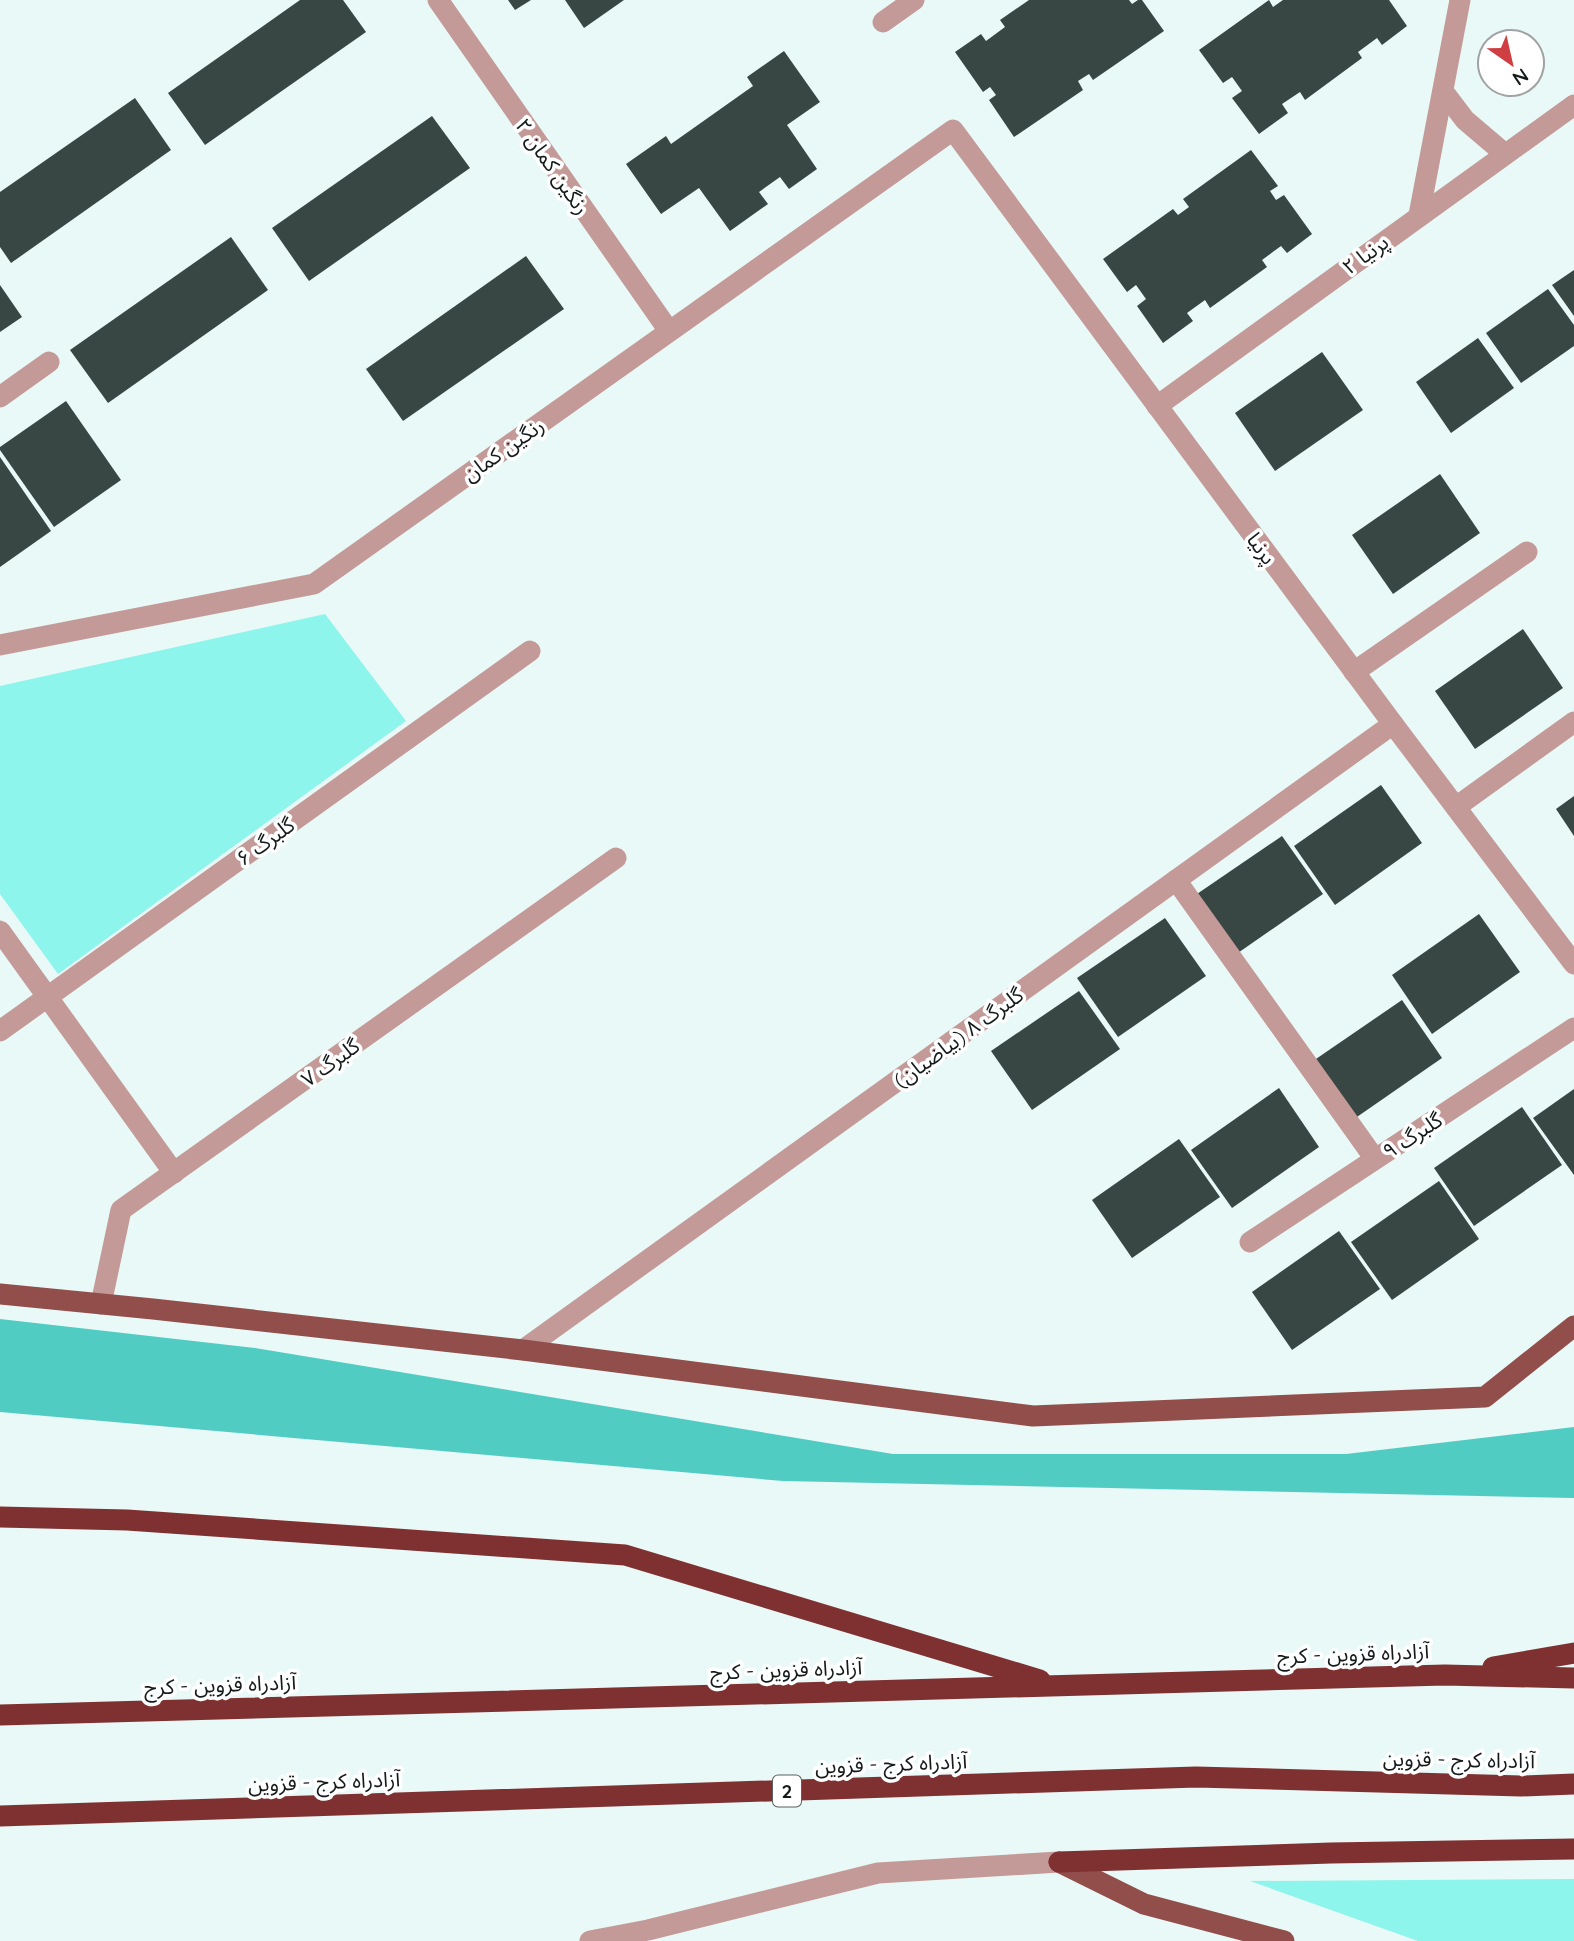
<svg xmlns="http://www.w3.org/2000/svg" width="1574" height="1941" font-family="Quicksand,'Noto Sans Arabic',sans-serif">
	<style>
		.green { fill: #8df5ec }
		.forest { fill: #51ccc2 }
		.building { fill: #384644 }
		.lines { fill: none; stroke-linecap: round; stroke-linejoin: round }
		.minor { stroke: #c39a97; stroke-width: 21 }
		.major { stroke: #924e4b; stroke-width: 21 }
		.highway { stroke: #7f3030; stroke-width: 21 }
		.labels { text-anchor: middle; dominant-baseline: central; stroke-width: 7; stroke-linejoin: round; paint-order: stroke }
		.shield { fill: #fff; stroke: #5a5f5f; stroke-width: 2 }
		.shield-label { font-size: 19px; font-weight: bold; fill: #141a1a }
		.street-label { font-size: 21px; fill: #141a1a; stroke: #fff }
	</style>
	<rect width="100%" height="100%" fill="#e8f9f7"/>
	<g class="green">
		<path d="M325 614 406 721 58 974 0 894V686Z"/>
		<path d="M1574 1879V1941H1418L1250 1881Z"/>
	</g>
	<path class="forest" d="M0 1319 255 1348 893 1454H1346L1574 1427V1498L783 1481 0 1412Z"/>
	<g class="building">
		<path d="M300 0H343L366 32 205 145 168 93Z"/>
		<path d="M508 0H531L515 10Z"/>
		<path d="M565 0H624L584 28Z"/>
		<path d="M1029 0H1129L1132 4 1138 0H1142L1164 31 1093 80 1089 74 1078 81 1083 90 1014 137 989 100 996 95 990 87 983 92 955 52 981 34 986 41 1005 27 1000 20Z"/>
		<path d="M1269 0 1273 7 1283 0H1389L1407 26 1382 45 1377 38 1358 52 1362 58 1305 100 1300 92 1282 104 1288 113 1259 134 1232 98 1242 91 1232 77 1223 83 1199 50Z"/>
		<path d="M784 51 820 102 787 125 817 169 789 189 780 177 759 192 768 204 730 231 699 188 661 214 626 164 666 136 671 144 753 86 747 77Z"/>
		<path d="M135 98 171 150 11 263 0 247V192Z"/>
		<path d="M432 116 470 168 309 281 272 228Z"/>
		<path d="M1251 150 1278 186 1270 191 1276 200 1284 195 1312 234 1287 253 1281 246 1262 260 1267 267 1210 308 1205 300 1187 313 1193 321 1163 343 1137 306 1146 299 1136 285 1127 292 1103 259 1173 209 1178 215 1189 207 1183 199Z"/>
		<path d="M231 237 268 290 108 403 70 350Z"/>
		<path d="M526 256 564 309 403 421 366 369Z"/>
		<path d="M1574 270V316L1552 285Z"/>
		<path d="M0 285 22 317 0 332Z"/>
		<path d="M1548 289 1574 325V346L1521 383 1486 333Z"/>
		<path d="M1478 338 1514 388 1451 433 1416 382Z"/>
		<path d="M1322 352 1363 410 1275 471 1235 413Z"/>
		<path d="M66 401 121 480 54 527 0 450V447Z"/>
		<path d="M0 457 51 531 0 567Z"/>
		<path d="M1440 474 1480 533 1393 594 1352 535Z"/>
		<path d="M1523 629 1563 688 1475 749 1435 691Z"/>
		<path d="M1381 785 1422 843 1335 905 1294 846Z"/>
		<path d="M1574 796V836L1556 809Z"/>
		<path d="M1282 836 1323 894 1235 955 1194 896Z"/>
		<path d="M1479 914 1520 972 1432 1034 1392 975Z"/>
		<path d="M1165 918 1206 976 1118 1037 1077 978Z"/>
		<path d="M1079 991 1120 1049 1032 1110 991 1051Z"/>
		<path d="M1402 1000 1442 1058 1354 1119 1313 1061Z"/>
		<path d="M1279 1088 1319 1147 1232 1208 1191 1150Z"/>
		<path d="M1574 1089V1175L1533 1118Z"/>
		<path d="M1522 1107 1562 1165 1474 1226 1434 1168Z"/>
		<path d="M1179 1139 1220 1197 1132 1258 1092 1200Z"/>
		<path d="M1439 1181 1479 1239 1392 1300 1351 1242Z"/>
		<path d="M1339 1231 1380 1289 1292 1350 1252 1292Z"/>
	</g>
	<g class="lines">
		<g class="minor">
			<path d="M438 0 669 331"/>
			<path d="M883 22 914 0"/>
			<path d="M1443 91 1465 120 1505 154"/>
			<path d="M1419 215 1460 0"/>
			<path d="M0 397 49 362"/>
			<path d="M1157 406 1574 105"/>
			<path d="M0 645 314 584 953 130 1393 724 1574 964"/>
			<path d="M1354 672 1527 552"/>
			<path d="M1456 807 1574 722"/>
			<path d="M1176 880 1375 1159"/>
			<path d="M0 931 174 1173"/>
			<path d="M0 1031 530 651"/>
			<path d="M1250 1242 1574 1028"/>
			<path d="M101 1304 121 1210 616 858"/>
			<path d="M523 1350 1393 724"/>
			<path d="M590 1941 648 1930 878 1873 1059 1862"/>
		</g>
		<g class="major">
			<path d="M0 1294 153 1309 523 1350 1033 1416 1485 1397 1574 1326"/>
			<path d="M1059 1862 1144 1904 1284 1941"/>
		</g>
		<g class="highway">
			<path d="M0 1517 127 1520 625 1555 1040 1680"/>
			<path d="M1493 1667 1574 1653"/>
			<path d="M0 1715 1445 1675 1574 1678"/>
			<path d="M0 1816 1196 1777 1521 1786 1574 1784"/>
			<path d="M1059 1862 1331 1853 1574 1849"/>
		</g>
	</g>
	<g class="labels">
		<rect class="shield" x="773" y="1775.5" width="28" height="31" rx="5"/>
		<g class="shield-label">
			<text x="787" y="1791">2</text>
		</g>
		<g class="street-label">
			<text transform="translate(553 166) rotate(55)">رنگین کمان ۲</text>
			<text transform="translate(1365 254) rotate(-36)">پرنیا ۲</text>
			<text transform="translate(503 449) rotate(-35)">رنگین کمان</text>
			<text transform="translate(1262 548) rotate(54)">پرنیا</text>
			<text transform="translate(265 841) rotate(-36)">گلبرگ ۶</text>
			<text transform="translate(958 1037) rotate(-36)">گلبرگ ۸ (بیاضیان)</text>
			<text transform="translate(330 1062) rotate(-36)">گلبرگ ۷</text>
			<text transform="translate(1412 1135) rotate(-33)">گلبرگ ۹</text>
			<text transform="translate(1353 1653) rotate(-2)">آزادراه قزوین - کرج</text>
			<text transform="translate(786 1669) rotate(-2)">آزادراه قزوین - کرج</text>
			<text transform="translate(220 1684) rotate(-2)">آزادراه قزوین - کرج</text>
			<text transform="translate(1459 1759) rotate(1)">آزادراه کرج - قزوین</text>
			<text transform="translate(891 1763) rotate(-2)">آزادراه کرج - قزوین</text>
			<text transform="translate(324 1781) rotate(-2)">آزادراه کرج - قزوین</text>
		</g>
	</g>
	<g transform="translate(1511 63) rotate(146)"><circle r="33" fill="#ffffff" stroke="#a1a3a3" stroke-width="2"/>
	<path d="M0-5L12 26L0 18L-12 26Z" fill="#ce3e42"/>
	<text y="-10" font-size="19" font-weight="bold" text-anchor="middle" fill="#141a1a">N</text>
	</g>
</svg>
